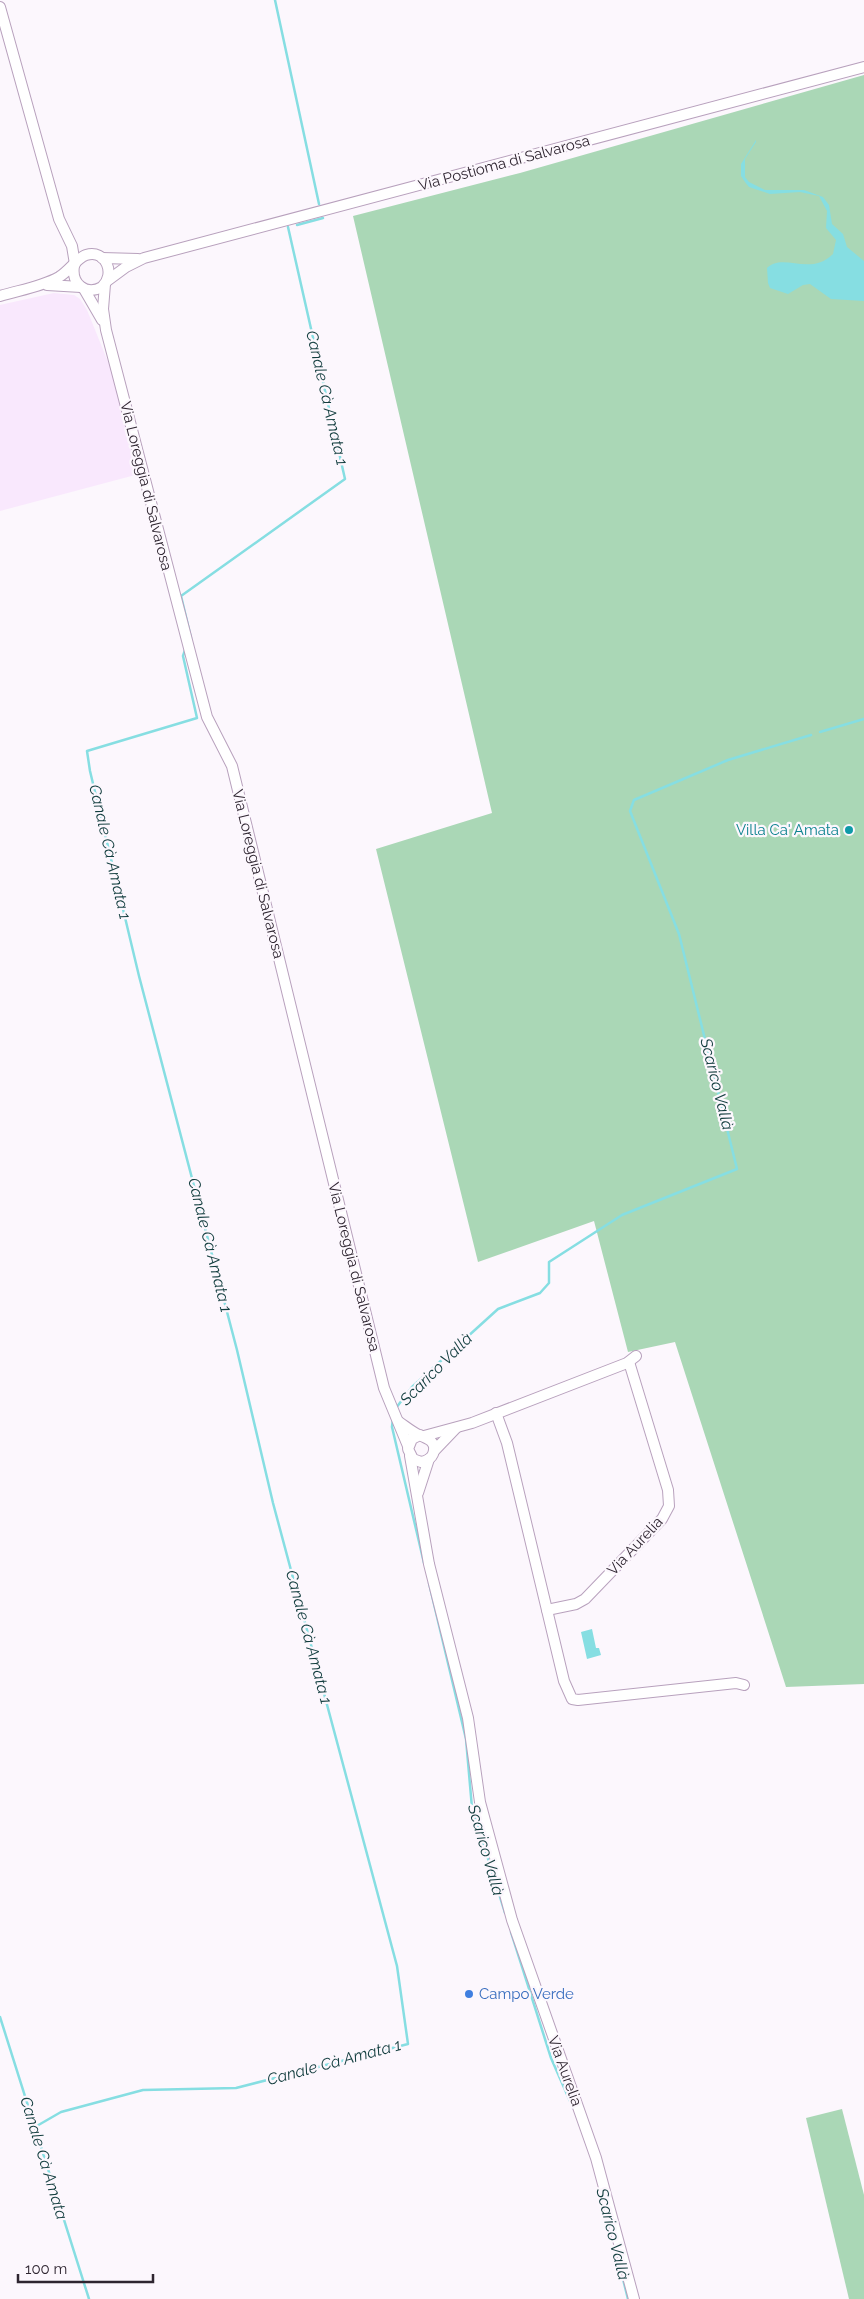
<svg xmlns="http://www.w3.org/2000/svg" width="864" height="2299" font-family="Raleway,sans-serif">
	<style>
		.built { fill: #f9e8fd }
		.green { fill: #aad7b6 }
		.water { fill: #86dee2 }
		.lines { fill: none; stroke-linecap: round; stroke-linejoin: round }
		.stream { stroke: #86dee2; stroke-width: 2.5 }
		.minor-casing { stroke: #b8a1bd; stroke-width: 12 }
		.minor { stroke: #fff; stroke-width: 10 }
		.culture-dot { fill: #0f9aa8; stroke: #fcf7fd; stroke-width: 2 }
		.shop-dot { fill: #3f7fe0; stroke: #fcf7fd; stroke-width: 2 }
		.labels { text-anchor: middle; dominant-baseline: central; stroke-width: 4.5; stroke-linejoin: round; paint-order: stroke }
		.street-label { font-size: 15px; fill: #2e2530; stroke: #fcf7fd }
		.culture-label { font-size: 15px; fill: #0d838f; stroke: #fcf7fd; text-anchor: end }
		.shop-label { font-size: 15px; fill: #366cbe; stroke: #fcf7fd; text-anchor: start }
		.water-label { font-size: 16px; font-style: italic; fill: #123d3e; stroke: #fcf7fd }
	</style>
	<rect width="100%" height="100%" fill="#fcf7fd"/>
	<path class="built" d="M54 293 74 295 80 299 87 310 121 394 139 474 0 511V305Z"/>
	<g class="green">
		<path d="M864 75V1684L786 1687 675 1342 628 1352 594 1221 478 1262 376 849 492 813 353 216 520 173Z"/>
		<path d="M842 2109 864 2195V2299H849L806 2118Z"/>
	</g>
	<g class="water">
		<path d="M756 140V142L745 159V177L749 182 765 190H804L823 197 829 205 832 224 843 234 847 247 864 261V301L831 299 810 284 803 285 788 294 770 288 768 283 767 268C783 252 810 277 833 254L836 240 826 228 827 211 819 196 800 192 770 194 749 187 745 182 741 176V164Z"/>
		<path d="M592 1629 596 1648H599L601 1655 587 1659 581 1632Z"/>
	</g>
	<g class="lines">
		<g class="stream">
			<path d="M275 0 319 204"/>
			<path d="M297 225 323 218"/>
			<path d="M191 638 181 596 345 479 288 227"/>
			<path d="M820 732 864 719"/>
			<path d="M396 1408 412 1387 498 1309 540 1293 549 1283V1262L622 1215 737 1169 679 934 630 811 634 800 728 760 811 735"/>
			<path d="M393 1418 392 1427 424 1563"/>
			<path d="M429 1583 466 1739 472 1808 505 1913"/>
			<path d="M511 1932 551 2058 573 2108"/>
			<path d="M0 2017 89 2299"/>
			<path d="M35 2127 61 2112 143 2090 236 2088 408 2044 397 1966 273 1503 237 1350 139 976 90 771 87 751 197 718 183 656 185 650"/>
			<path d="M623 2279 628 2299"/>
		</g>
		<g class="minor-casing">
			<g id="minor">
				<path d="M0 7 59 219 72 246 75 264"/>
				<path d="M102 258 138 259"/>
				<path d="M107 281 126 267 144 258 864 67"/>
				<path d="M105 284 103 309 106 330 207 717 232 766 384 1388 408 1446"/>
				<path d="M47 285 81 287"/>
				<path d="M84 289 102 320"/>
				<path d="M0 296C20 290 41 287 59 277 69 271 77 258 86 255 106 249 116 274 102 287 86 296 71 284 74 266"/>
				<path d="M496 1413 507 1443 564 1681 572 1699 578 1700 736 1683 744 1685"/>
				<path d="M399 1422C405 1426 412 1432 419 1435 427 1438 438 1442 433 1454 431 1459 426 1461 421 1462L413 1459 408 1449 412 1439 420 1435"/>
				<path d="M424 1436 472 1423 627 1363 636 1356"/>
				<path d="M434 1451 456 1428"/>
				<path d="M410 1456 429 1564 468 1718 480 1802 512 1920 596 2158 634 2299"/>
				<path d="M418 1493 429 1459"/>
				<path d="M547 1610 576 1604 585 1599 662 1519 669 1506 668 1490 629 1362"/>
			</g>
		</g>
		<use href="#minor" class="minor"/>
	</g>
	<circle class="culture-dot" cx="849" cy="830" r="5"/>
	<circle class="shop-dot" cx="469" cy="1994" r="5"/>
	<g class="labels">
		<g class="street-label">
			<text transform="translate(504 163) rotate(-15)">Via Postioma di Salvarosa</text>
			<text transform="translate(146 486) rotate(76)">Via Loreggia di Salvarosa</text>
			<text transform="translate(258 874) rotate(76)">Via Loreggia di Salvarosa</text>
			<text transform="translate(354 1267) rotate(76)">Via Loreggia di Salvarosa</text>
			<text transform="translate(635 1546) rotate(-47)">Via Aurelia</text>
			<text transform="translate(565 2071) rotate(70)">Via Aurelia</text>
		</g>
		<g class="culture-label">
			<text x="839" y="830">Villa Ca' Amata</text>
		</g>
		<g class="shop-label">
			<text x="479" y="1994">Campo Verde</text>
		</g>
		<g class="water-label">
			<text transform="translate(327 398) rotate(77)">Canale Cà Amata 1</text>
			<text transform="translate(110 852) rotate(77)">Canale Cà Amata 1</text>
			<text transform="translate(717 1084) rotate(76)">Scarico Vallà</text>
			<text transform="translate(210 1245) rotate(76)">Canale Cà Amata 1</text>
			<text transform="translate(436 1369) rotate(-45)">Scarico Vallà</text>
			<text transform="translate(309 1637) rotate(75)">Canale Cà Amata 1</text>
			<text transform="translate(486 1850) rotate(74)">Scarico Vallà</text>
			<text transform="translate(334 2062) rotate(-15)">Canale Cà Amata 1</text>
			<text transform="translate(44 2158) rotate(73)">Canale Cà Amata</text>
			<text transform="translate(613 2234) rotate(76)">Scarico Vallà</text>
		</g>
	</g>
	<path d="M18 2274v8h135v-8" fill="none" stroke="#2e2530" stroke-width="2.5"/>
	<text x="25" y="2274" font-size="15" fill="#2e2530" stroke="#fcf7fd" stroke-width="4" paint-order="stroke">100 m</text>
</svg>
